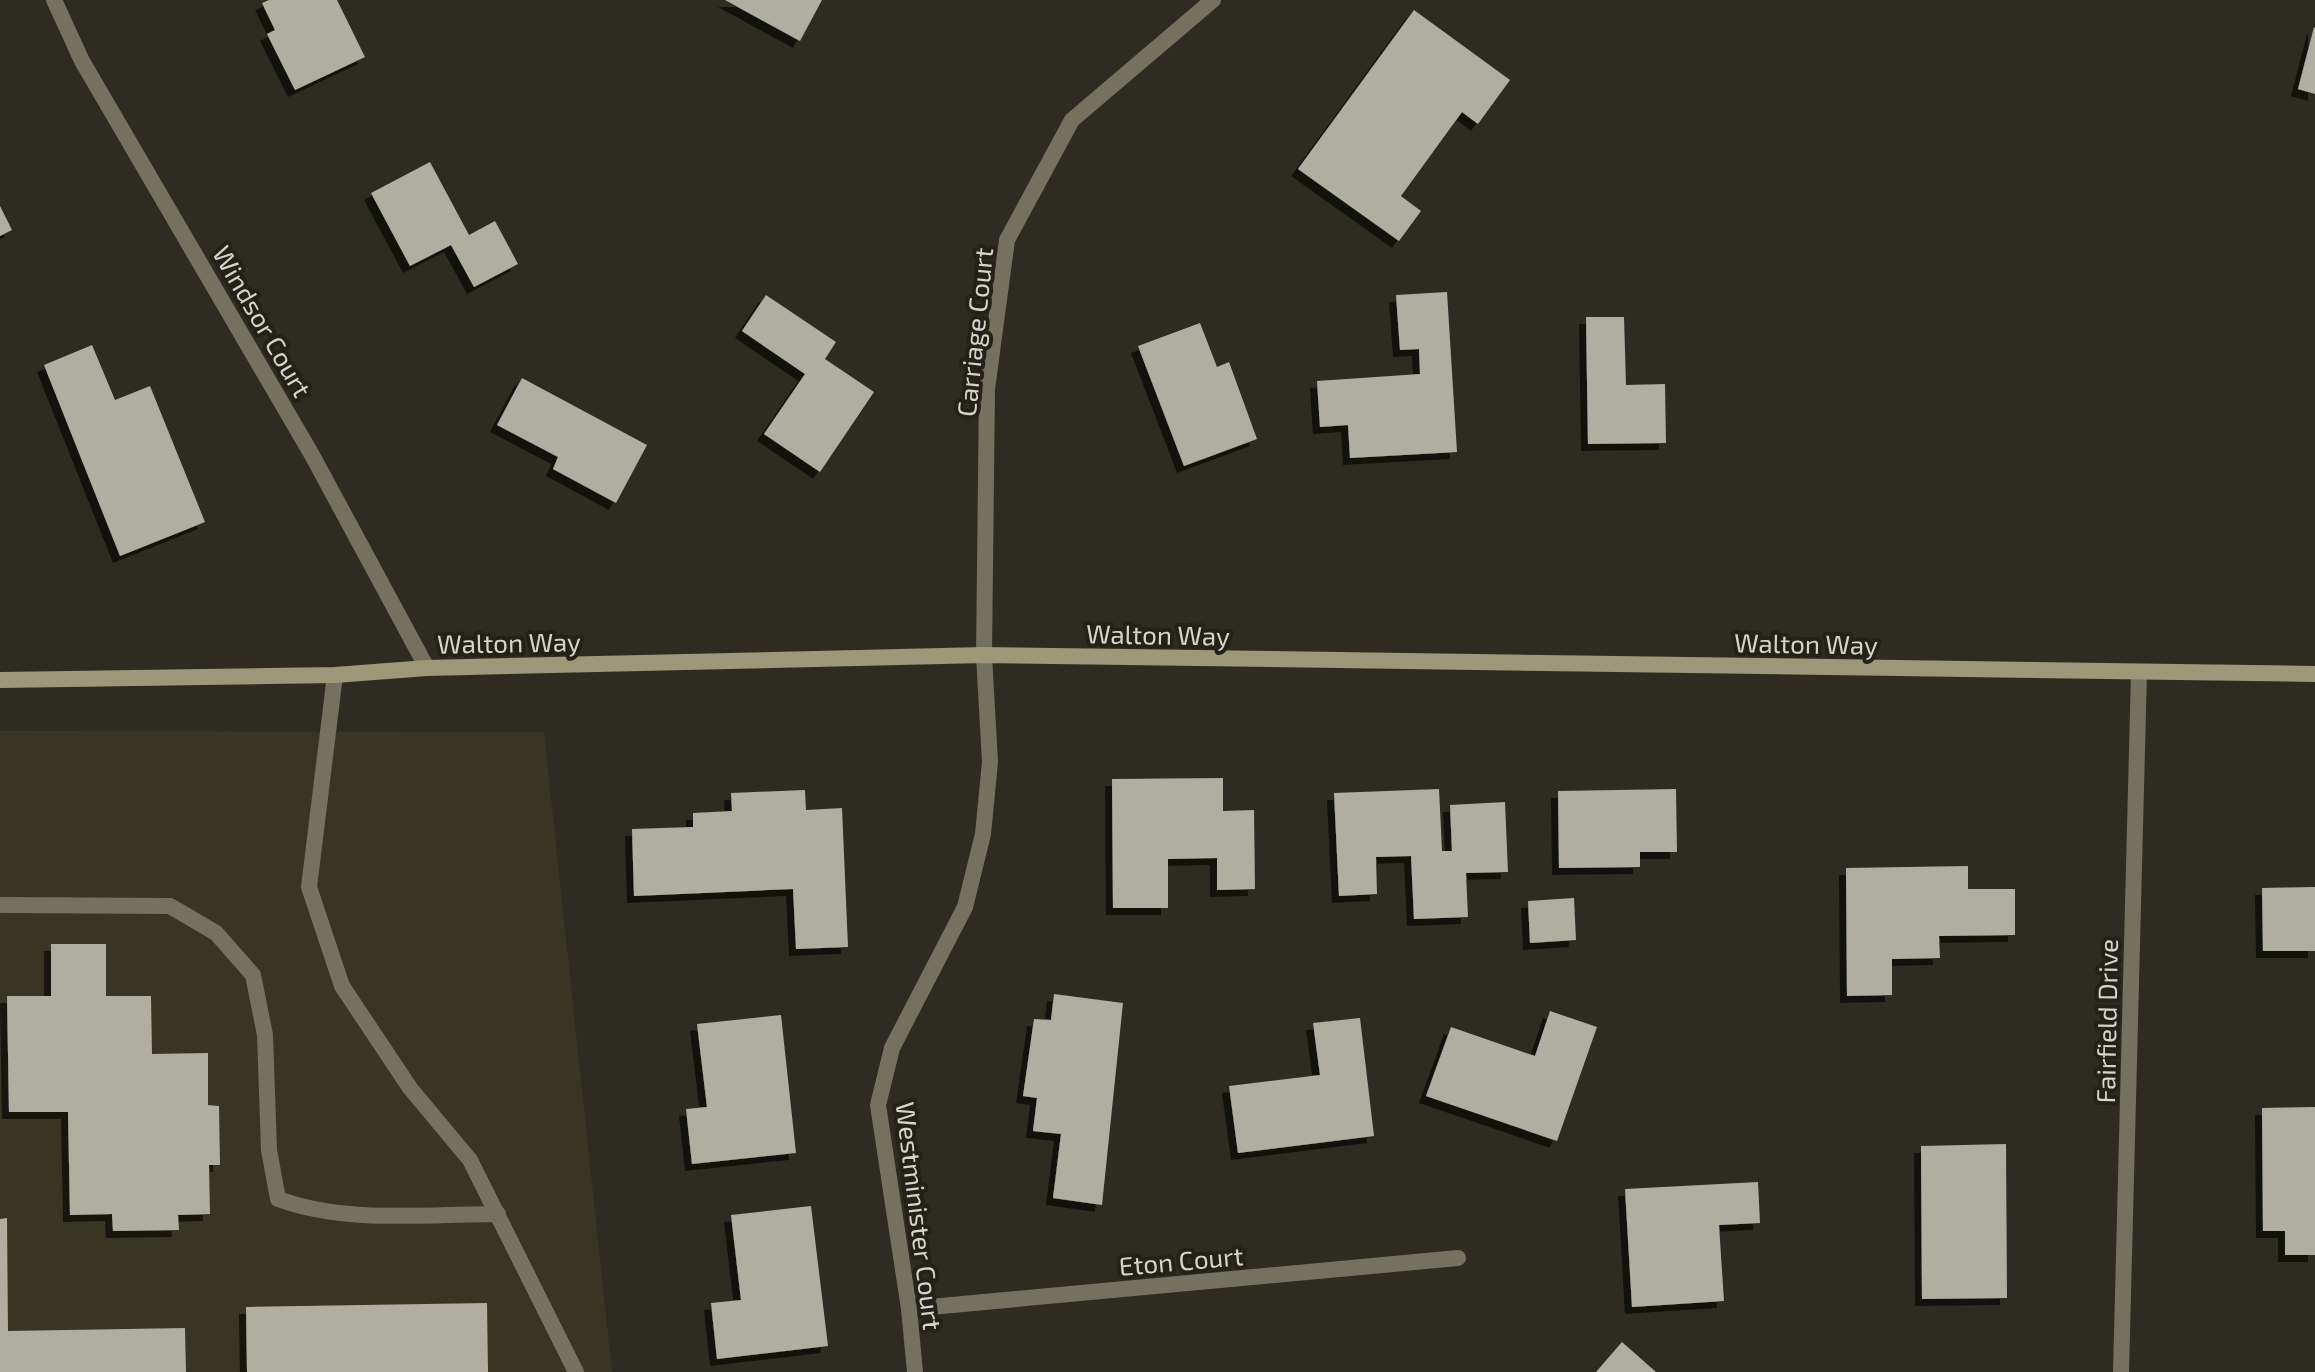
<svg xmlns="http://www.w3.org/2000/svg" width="2315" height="1372" font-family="'Exo 2',sans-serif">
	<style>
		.built { fill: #383523 }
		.building { fill: #afae9f; filter: url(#shadow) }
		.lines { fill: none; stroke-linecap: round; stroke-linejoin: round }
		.lane { stroke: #74715e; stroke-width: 16 }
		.street { stroke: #74715e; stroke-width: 16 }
		.secondary { stroke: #9d9879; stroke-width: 16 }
		.labels { text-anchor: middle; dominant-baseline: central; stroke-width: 8; stroke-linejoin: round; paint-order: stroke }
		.street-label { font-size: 26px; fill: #d4d3cc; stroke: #242217 }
	</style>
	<defs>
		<filter id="shadow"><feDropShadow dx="-7" dy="7" stdDeviation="0" flood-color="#0009"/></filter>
	</defs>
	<rect width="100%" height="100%" fill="#2e2c20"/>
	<path class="built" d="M0 731 544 732 612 1372H0Z"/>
	<g class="building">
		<path d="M269 0H337L365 57 295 90 267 34 275 30 262 3Z"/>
		<path d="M725 0H822L800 41Z"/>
		<path d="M1414 10 1510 80 1478 124 1462 112 1401 196 1421 211 1399 241 1298 169Z"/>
		<path d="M2314 27 2315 28V94L2298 89Z"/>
		<path d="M430 162 469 235 495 221 518 264 474 287 451 245 410 266 371 193Z"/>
		<path d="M0 206 12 230 0 236Z"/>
		<path d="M1447 292 1457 452 1350 458 1348 425 1320 427 1317 381 1420 374 1419 349 1400 350 1396 295Z"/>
		<path d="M766 295 836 342 825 359 874 392 820 472 764 434 805 374 742 331Z"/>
		<path d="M1586 317H1624L1626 385 1665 384 1666 443 1588 444Z"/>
		<path d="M1200 323 1217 367 1229 362 1257 439 1184 466 1138 346Z"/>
		<path d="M92 345 115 400 150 386 205 522 120 556 44 365Z"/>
		<path d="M522 378 647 445 616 503 553 469 558 457 497 425Z"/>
		<path d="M1223 778V811L1254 810 1255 889 1217 890V858L1168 859V908H1113L1112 779Z"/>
		<path d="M1439 789 1442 851H1452L1450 805 1505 802 1508 872 1466 873 1468 917 1414 919 1411 856 1376 857 1377 894 1339 896 1334 793Z"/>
		<path d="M1676 789 1677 852H1640V867L1559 868 1558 791Z"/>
		<path d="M805 790 806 810 842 808 848 947 796 949 793 889 634 896 632 829 693 827V813L732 811 731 793Z"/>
		<path d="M1968 866V889H2015V935L1939 936 1940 958 1892 959V995L1847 996 1846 868Z"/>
		<path d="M2315 887V951H2263L2262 888Z"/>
		<path d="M1574 898 1576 940 1530 943 1528 901Z"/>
		<path d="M51 944H106V996H151L152 1054 208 1053V1105L219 1106 220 1165H209L210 1214 178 1215 179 1230 113 1231 112 1214 70 1215 68 1112H9L7 996H51Z"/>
		<path d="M1054 994 1123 1003 1102 1205 1053 1198 1061 1134 1033 1131 1037 1098 1023 1096 1034 1019 1051 1020Z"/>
		<path d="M1550 1011 1597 1027 1557 1141 1426 1096 1451 1027 1535 1056Z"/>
		<path d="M781 1015 796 1153 692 1164 686 1109 707 1107 697 1024Z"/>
		<path d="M1360 1018 1374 1136 1238 1153 1229 1086 1320 1075 1313 1023Z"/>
		<path d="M2315 1107V1255H2285V1231H2263L2262 1108Z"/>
		<path d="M2006 1144 2007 1298 1922 1299 1921 1146Z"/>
		<path d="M1758 1182 1760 1223 1719 1225 1724 1301 1632 1307 1625 1189Z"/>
		<path d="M811 1206 828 1346 717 1359 711 1303 741 1300 731 1215Z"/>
		<path d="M7 1218 8 1331 185 1328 186 1372H0V1219Z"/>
		<path d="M487 1303 488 1372H247L246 1307Z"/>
		<path d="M1622 1342 1656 1372H1596Z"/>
	</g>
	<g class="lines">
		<g class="lane">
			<path d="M335 675 309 887 342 986 410 1088 470 1160 576 1372"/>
			<path d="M0 905 170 906 216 933 253 975 265 1035 269 1150 278 1199C347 1224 425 1214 498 1214"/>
		</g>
		<g class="street">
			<path d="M54 0 82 61 312 455 427 668"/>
			<path d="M909 1309 1458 1258"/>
			<path d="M915 1372 909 1309 878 1105 892 1048 965 907 983 834 990 762 984 655 987 389 1007 240 1072 120 1213 0"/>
			<path d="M2121 1372 2139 672"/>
		</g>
		<path class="secondary" d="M0 680 335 675 427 668 984 655 2315 674"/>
	</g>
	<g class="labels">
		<g class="street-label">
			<text transform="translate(263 321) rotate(60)">Windsor Court</text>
			<text transform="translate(974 332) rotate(-84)">Carriage Court</text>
			<text transform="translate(1158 634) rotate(1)">Walton Way</text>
			<text transform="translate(509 642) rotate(-1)">Walton Way</text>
			<text transform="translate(1806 643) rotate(1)">Walton Way</text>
			<text transform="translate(2106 1021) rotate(-89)">Fairfield Drive</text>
			<text transform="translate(920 1216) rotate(83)">Westminister Court</text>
			<text transform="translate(1181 1260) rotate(-5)">Eton Court</text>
		</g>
	</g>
</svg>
